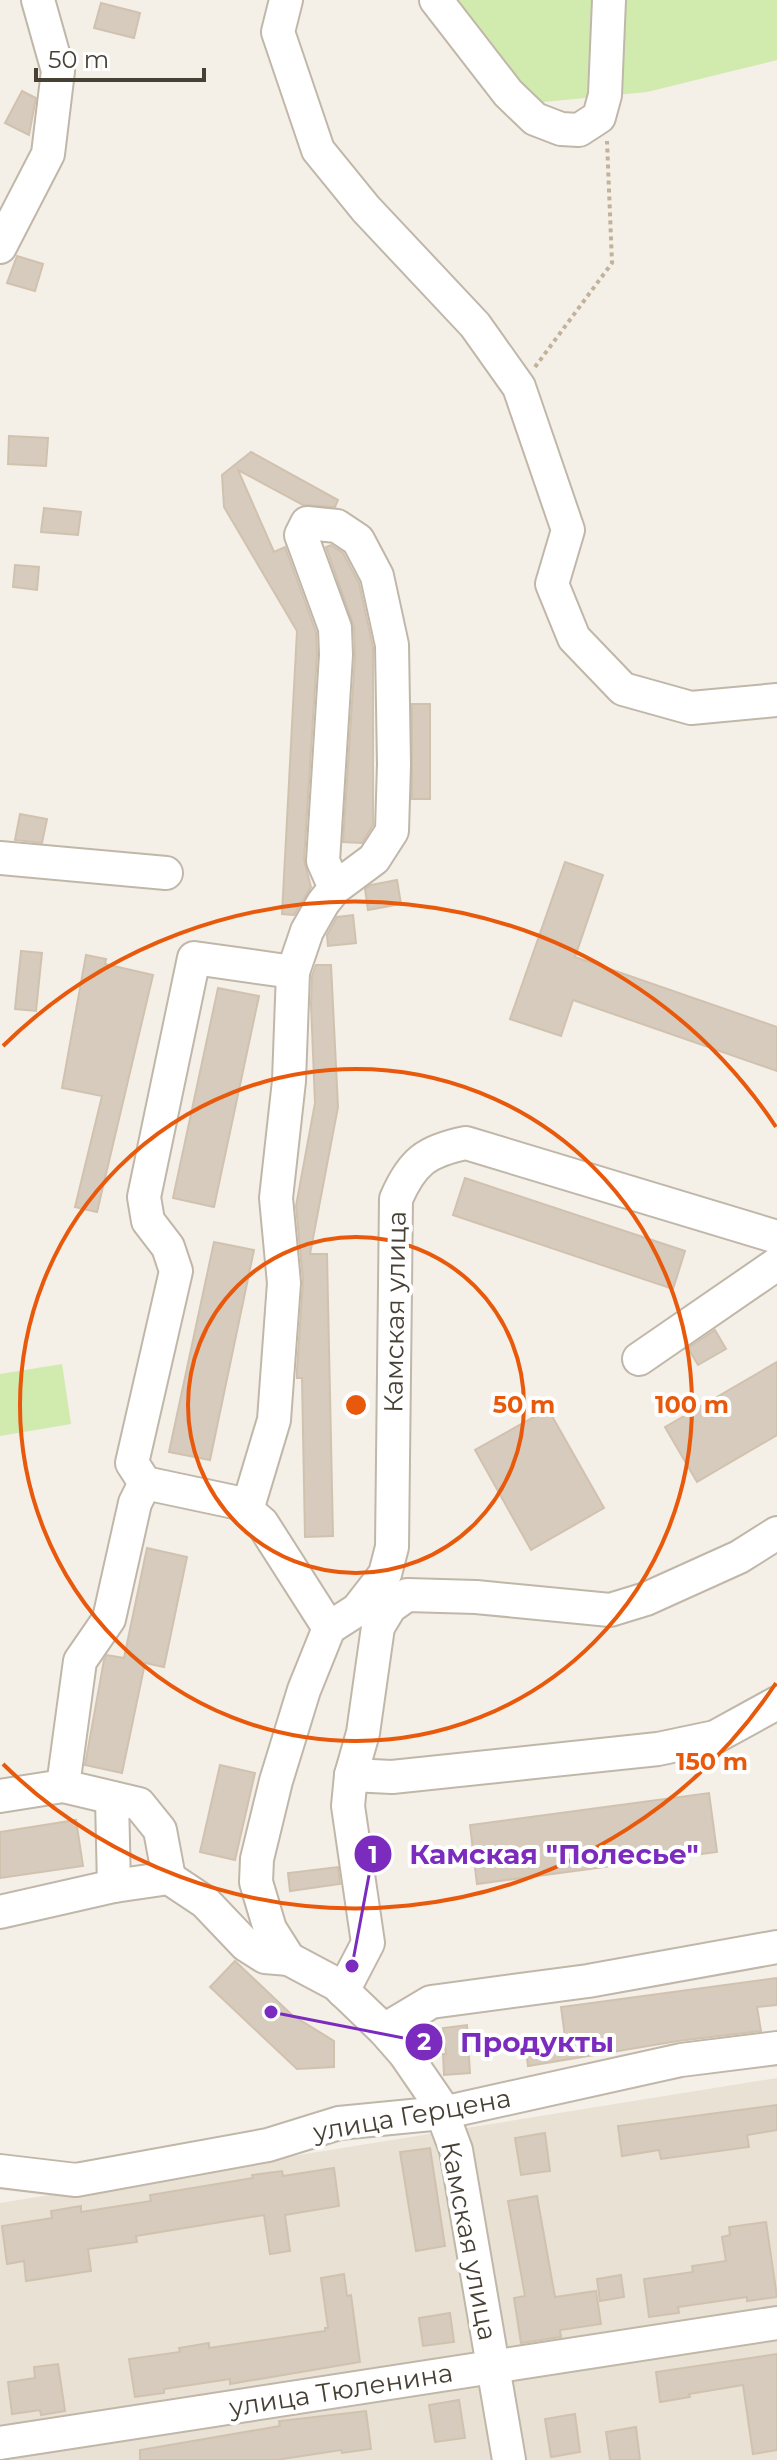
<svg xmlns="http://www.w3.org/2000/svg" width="777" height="2460" font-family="Montserrat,sans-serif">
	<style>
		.residential { fill: #e8e1d4 }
		.green { fill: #d1eaae }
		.building { fill: #d6cbbc; stroke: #d1c2af; stroke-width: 2 }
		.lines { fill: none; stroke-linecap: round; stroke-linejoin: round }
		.minor-casing { stroke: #c0b7a9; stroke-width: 36 }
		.path { stroke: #c2b299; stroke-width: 4; stroke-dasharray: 4 4; stroke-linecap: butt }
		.minor { stroke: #fff; stroke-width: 32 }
		.ring { fill: none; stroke: #e8590c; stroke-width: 4 }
		.labels { text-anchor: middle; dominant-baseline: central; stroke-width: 8; stroke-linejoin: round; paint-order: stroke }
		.street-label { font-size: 26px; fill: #474035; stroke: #fff }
		.centre { fill: #e8590c; stroke: #fff; stroke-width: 4 }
		.ring-label { font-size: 24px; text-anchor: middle; font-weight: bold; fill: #e8590c; stroke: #fff; stroke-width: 8; stroke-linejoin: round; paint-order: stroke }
		.leader { fill: none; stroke: #7b2cbf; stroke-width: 3 }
		.callout-dot { fill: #7b2cbf; stroke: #fff; stroke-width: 3 }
		.mark-label { font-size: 24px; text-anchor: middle; font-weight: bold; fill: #fff }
		.callout-label { font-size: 28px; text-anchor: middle; font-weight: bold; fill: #7b2cbf; stroke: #fff; stroke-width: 8; stroke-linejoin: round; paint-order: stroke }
	</style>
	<rect width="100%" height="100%" fill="#f4efe7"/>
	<path class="residential" d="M777 2078V2460H0V2203Z"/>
	<g class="green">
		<path d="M458 0H777V60L647 92 533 103Z"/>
		<path d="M62 1364 71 1424 0 1436V1374Z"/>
	</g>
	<g class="building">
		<path d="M101 3 140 13 134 38 94 28Z"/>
		<path d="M22 91 36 98 29 135 5 123Z"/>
		<path d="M17 256 43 264 35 291 7 283Z"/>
		<path d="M9 436 48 438 46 466 8 464Z"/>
		<path d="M251 452 338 500 335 507 303 505 238 470 274 552 285 547 316 632 317 655 304 860 311 887 294 915 282 914 297 631 224 507 222 475Z"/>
		<path d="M44 508 81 512 78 535 41 532Z"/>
		<path d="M331 545 343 553 359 583 373 647V825L362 843 343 842 355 656 354 627 326 547Z"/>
		<path d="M15 565 39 567 37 590 13 587Z"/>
		<rect x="412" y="704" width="18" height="95"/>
		<path d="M20 814 47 819 42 843 15 840Z"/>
		<path d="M565 862 603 875 575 957 777 1027V1071L573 1000 561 1036 510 1019Z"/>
		<path d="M397 880 401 904 368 910 365 889 371 885Z"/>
		<path d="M353 915 356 943 328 946 327 935 337 917Z"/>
		<path d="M21 951 42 953 36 1011 15 1009Z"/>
		<path d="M86 955 106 959 105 964 153 975 97 1212 75 1207 102 1096 62 1088Z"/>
		<path d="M316 965H331L338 1107 310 1254H327L333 1536 305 1537 302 1378H297V1369L303 1281 296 1206 315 1103 311 1004 312 976Z"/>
		<path d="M218 988 259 996 214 1207 173 1198Z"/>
		<path d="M465 1178 685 1251 673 1289 453 1215Z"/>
		<path d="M214 1242 254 1250 210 1460 169 1452Z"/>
		<path d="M715 1330 726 1349 698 1365 688 1348Z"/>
		<path d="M777 1362V1435L697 1482 665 1427Z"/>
		<path d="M548 1409 604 1508 531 1550 475 1450Z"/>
		<path d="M147 1548 187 1557 164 1667 145 1663 122 1773 85 1765 104 1660 107 1655 124 1658Z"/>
		<path d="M220 1765 255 1773 235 1860 200 1852Z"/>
		<path d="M709 1793 717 1852 477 1884 470 1825Z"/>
		<path d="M76 1820 83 1866 0 1878V1832Z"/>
		<path d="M338 1867 340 1884 290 1891 288 1873Z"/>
		<path d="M235 1961 292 2015 334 2041V2067L297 2069 210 1987Z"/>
		<path d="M777 1978V2005L757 2007 761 2031 678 2041 528 2066 525 2043 565 2037 561 2007Z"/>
		<path d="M467 2025 470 2073 444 2075 443 2054H446L443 2028Z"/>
		<path d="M777 2105V2130L747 2135 749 2147 661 2159 659 2150 622 2156 618 2126Z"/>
		<path d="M545 2133 550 2171 521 2175 515 2138Z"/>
		<path d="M430 2148 445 2246 416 2251 400 2152Z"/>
		<path d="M334 2168 339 2206 285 2215 290 2251 270 2254 264 2215 136 2236 137 2242 88 2249 91 2271 26 2281 24 2261 7 2264 2 2226 52 2218 51 2211 81 2206V2212L151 2201 150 2195 253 2178 252 2175 282 2171 283 2176Z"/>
		<path d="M537 2196 555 2297 596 2291 601 2324 560 2330 561 2337 521 2343 514 2298 525 2296 508 2201Z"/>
		<path d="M766 2222 777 2297 747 2301V2297L678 2307 679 2313 649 2317 644 2279 693 2272 692 2266 726 2261 722 2237 730 2235 729 2227Z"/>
		<path d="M344 2274 347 2296 351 2295 360 2362 230 2384V2379L164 2389V2393L135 2397 129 2359 180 2352 179 2348 209 2343V2348L325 2331V2328H328L321 2278Z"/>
		<path d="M621 2275 624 2297 600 2301 597 2279Z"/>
		<path d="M450 2313 454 2342 423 2346 419 2318Z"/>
		<path d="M777 2354V2450L753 2454 743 2385 689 2394 690 2397 660 2402 656 2372Z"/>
		<path d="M58 2364 65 2411 41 2415 40 2410 12 2414 8 2382 35 2378 34 2367Z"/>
		<path d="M459 2400 465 2438 435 2442 429 2405Z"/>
		<path d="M366 2411 371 2449 342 2453 341 2450 276 2460H140V2450L280 2426 279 2421Z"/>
		<path d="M575 2414 580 2452 551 2457 545 2419Z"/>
		<path d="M636 2427 640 2460H610L606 2432Z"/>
	</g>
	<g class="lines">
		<g class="minor-casing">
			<g id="minor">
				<path d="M286 0 278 32 318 150 366 209 475 325 519 387 568 530 552 584 574 638 623 689 691 708 777 700"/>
				<path d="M436 0 508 93 535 119 561 129 579 130 599 117 605 95 609 0"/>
				<path d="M0 247 48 154 58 71 38 0"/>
				<path d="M0 858 166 873"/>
				<path d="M293 972 194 958 144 1197 148 1221 168 1247 176 1271 132 1463 145 1483 239 1503 262 1523 329 1628"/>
				<path d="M639 1359 777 1264"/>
				<path d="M145 1483 135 1503 109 1619 80 1661 63 1786 139 1804 160 1830 169 1878"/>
				<path d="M247 1510 274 1420 284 1283 276 1198 289 1081 293 972 307 931 323 903 335 888 374 859 392 831 394 764 392 645 377 576 358 540 337 526 307 523 301 535 335 628 336 655 323 861 335 888"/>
				<path d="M351 1775 392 1777 658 1749 715 1737 777 1703"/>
				<path d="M0 1796 63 1786"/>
				<path d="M112 1798 114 1886"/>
				<path d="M0 1912 114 1886 169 1878 205 1902 246 1945 265 1957 289 1959"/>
				<path d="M343 1991 368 1943 348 1806 351 1775 363 1733 378 1627 390 1607 407 1595 476 1597 610 1610 646 1599 739 1557 777 1533"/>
				<path d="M384 2030 431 2002 588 1981 777 1947"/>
				<path d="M0 2171 76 2180 268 2145 339 2123 442 2113 681 2060 777 2048"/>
				<path d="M0 2443 777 2323"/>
				<path d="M509 2460 456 2150 438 2102 405 2054 384 2030 336 1984 289 1959 270 1929 256 1882 257 1859 276 1781 304 1690 329 1628 357 1610 385 1574 392 1547 396 1199C412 1162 426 1151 466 1143L777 1237"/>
			</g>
		</g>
		<path class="path" d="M535 367 612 263 607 141"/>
		<use href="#minor" class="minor"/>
	</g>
	<g class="ring">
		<circle cx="356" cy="1405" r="168"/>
		<circle cx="356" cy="1405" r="336"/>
		<path d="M776 1683A504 504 0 0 1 3 1764M3 1046A504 504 0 0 1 776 1127"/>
	</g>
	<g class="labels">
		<g class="street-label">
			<text transform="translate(395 1312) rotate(-89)">Камская улица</text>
			<text transform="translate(412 2115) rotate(-10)">улица Герцена</text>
			<text transform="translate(469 2241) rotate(79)">Камская улица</text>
			<text transform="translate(341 2390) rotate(-9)">улица Тюленина</text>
		</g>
	</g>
	<circle cx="356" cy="1405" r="12" class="centre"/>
	<g class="ring-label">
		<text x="524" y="1413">50 m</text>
		<text x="692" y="1413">100 m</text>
		<text x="712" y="1770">150 m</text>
	</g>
	<path class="leader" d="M352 1966L373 1854M271 2012L424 2042"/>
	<g class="callout-dot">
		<circle cx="352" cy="1966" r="8"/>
		<circle cx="271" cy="2012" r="8"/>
		<circle cx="373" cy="1854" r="20"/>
		<circle cx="424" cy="2042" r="20"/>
	</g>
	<g class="mark-label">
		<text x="373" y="1863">1</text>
		<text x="424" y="2050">2</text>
	</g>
	<g class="callout-label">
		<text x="554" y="1864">Камская "Полесье"</text>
		<text x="537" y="2052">Продукты</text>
	</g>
	<path d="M36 68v12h168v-12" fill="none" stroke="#474035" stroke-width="4"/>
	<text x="48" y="68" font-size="24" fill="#474035" stroke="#ffffff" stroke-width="6" paint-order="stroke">50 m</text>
</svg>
